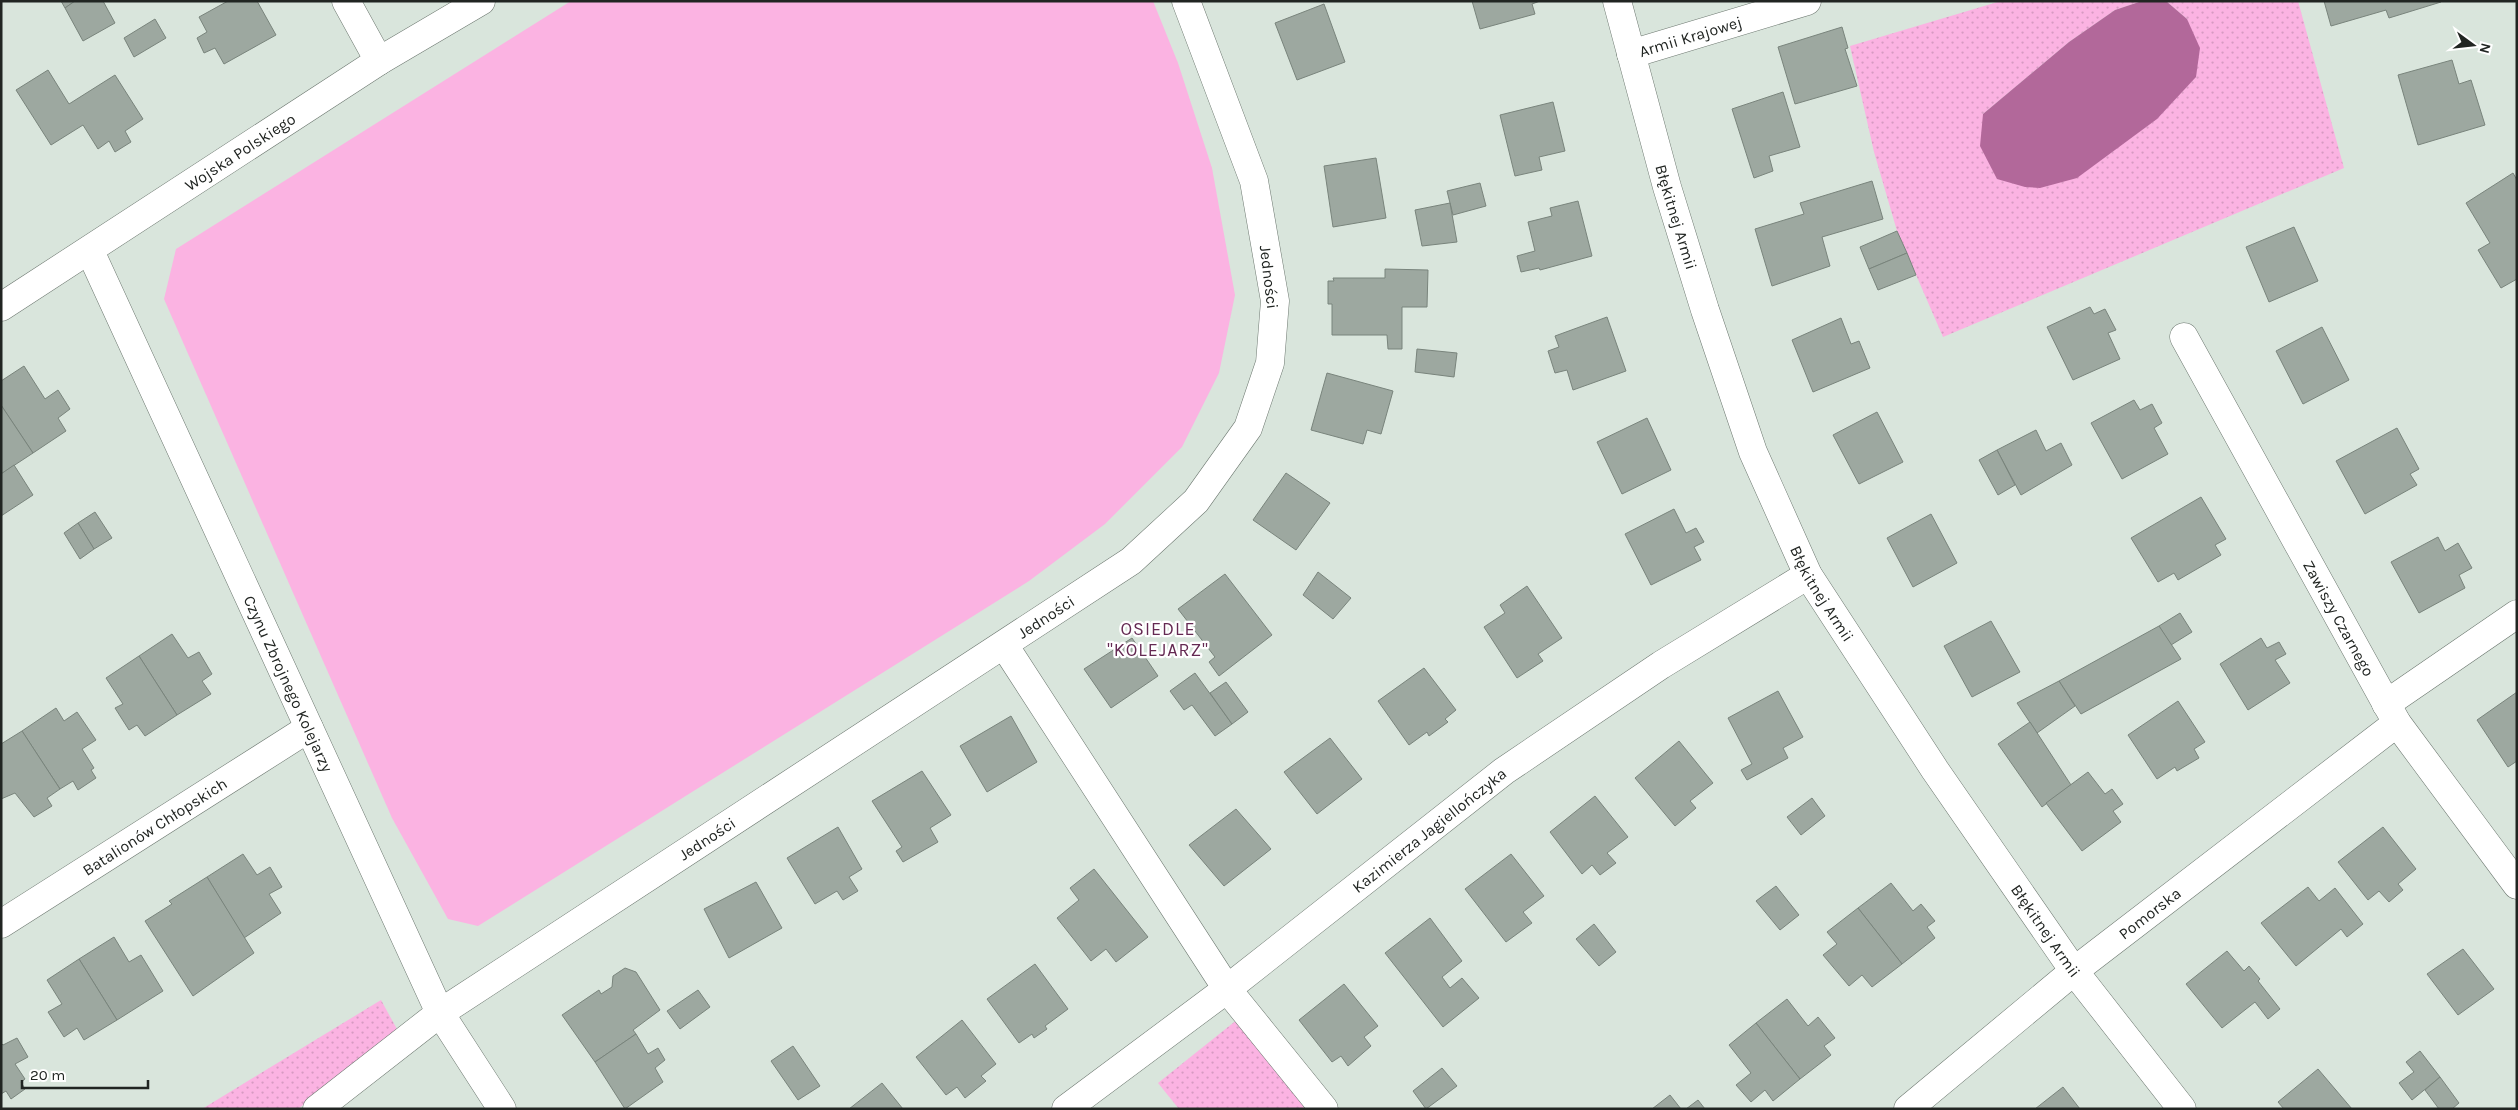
<svg xmlns="http://www.w3.org/2000/svg" width="2518" height="1110" font-family="Karla,sans-serif">
	<style>
		.grass { fill: url(#grass-dots) }
		.park { fill: #fbb3e2 }
		.water { fill: #b2689a }
		.building { fill: #9da8a0; stroke: #79847c }
		.lines { fill: none; stroke-linecap: round; stroke-linejoin: round }
		.minor-casing { stroke: #6d7870; stroke-width: 29 }
		.minor { stroke: #fff; stroke-width: 28 }
		.labels { text-anchor: middle; dominant-baseline: central; stroke-width: 4.5; stroke-linejoin: round; paint-order: stroke }
		.street-label { font-size: 16px; fill: #212522; stroke: #fff }
		.neighbourhood-label { font-size: 18px; letter-spacing: 1px; fill: #642952; stroke: #fff }
	</style>
	<defs>
		<pattern id="grass-dots" width="8" height="8" patternUnits="userSpaceOnUse" patternTransform="scale(1.25)"><rect width="8" height="8" fill="#fbb3e2"/><path d="M2 2h.1M6 6h.1" fill="none" stroke="#d79ac2" stroke-width="1.8" stroke-linecap="round"/></pattern>
	</defs>
	<rect width="100%" height="100%" fill="#d9e5dc"/>
	<g class="grass">
		<path d="M2001 1H2142L2115 10 2069 42 1983 114 2187 19 2166 1H2298L2344 168 1943 337 1897 231 1874 152 1850 46Z"/>
		<path d="M381 1000 398 1031 298 1109H202Z"/>
		<path d="M1238 1019 1304 1107 1302 1109H1179L1158 1083Z"/>
	</g>
	<path class="park" d="M571 1H1153L1178 63 1212 168 1235 295 1219 373 1182 447 1105 524 1029 581 478 926 448 919 392 818 164 299 176 249Z"/>
	<path class="water" d="M2142 1H2166L2187 19 2200 48 2196 77 2157 119 2077 178 2040 188 2025 187 1997 179 1980 146 1983 114 2069 42 2115 10Z"/>
	<g class="building">
		<path d="M61 1H75L65 8Z"/>
		<path d="M75 1H103L115 23 83 41 65 8Z"/>
		<path d="M228 1H257L276 35 224 64 215 48 204 53 197 38 207 32 199 17Z"/>
		<path d="M1472 1H1540L1532 4 1535 14 1480 29Z"/>
		<path d="M2324 1H2441V2L2389 18 2386 10 2331 26Z"/>
		<path d="M1324 4 1345 62 1297 80 1275 23Z"/>
		<path d="M155 19 166 38 134 57 124 38Z"/>
		<path d="M1842 27 1848 48 1845 49 1857 86 1795 104 1778 47Z"/>
		<path d="M2452 60 2459 84 2471 80 2485 125 2418 145 2398 75Z"/>
		<path d="M48 70 69 104 115 75 143 119 125 131 131 142 115 152 109 141 98 149 83 125 51 145 16 90Z"/>
		<path d="M1783 92 1800 147 1769 156 1773 171 1754 178 1732 109Z"/>
		<path d="M1553 102 1565 151 1539 157 1542 170 1515 176 1500 115Z"/>
		<path d="M1376 158 1386 218 1333 227 1324 166Z"/>
		<path d="M2513 173 2517 180V279L2501 288 2478 250 2490 243 2466 203Z"/>
		<path d="M1872 181 1883 219 1822 237 1830 266 1772 286 1755 229 1804 214 1800 203Z"/>
		<path d="M1480 183 1486 206 1453 215 1447 191Z"/>
		<path d="M1578 201 1592 256 1540 270 1539 268 1521 272 1517 256 1535 251 1528 222 1552 216 1550 208Z"/>
		<path d="M1450 203 1457 242 1422 246 1415 210Z"/>
		<path d="M2294 227 2318 281 2269 302 2246 247Z"/>
		<path d="M1897 231 1907 253 1869 269 1860 247Z"/>
		<path d="M1907 253 1916 275 1878 290 1869 269Z"/>
		<path d="M1385 269 1428 270 1427 307H1402V349H1388L1387 335H1332V304H1328V281H1334L1333 278H1385Z"/>
		<path d="M2090 307 2094 314 2105 309 2116 330 2108 333 2120 359 2073 380 2047 327Z"/>
		<path d="M1607 317 1626 371 1573 390 1567 370 1555 373 1548 351 1559 347 1555 336Z"/>
		<path d="M1841 318 1851 344 1859 341 1870 368 1813 392 1792 340Z"/>
		<path d="M2322 327 2349 380 2303 404 2276 351Z"/>
		<path d="M1417 349 1457 353 1454 377 1415 372Z"/>
		<path d="M24 366 45 399 58 390 70 409 58 418 66 431 33 453 1 405V381Z"/>
		<path d="M1327 373 1393 391 1381 434 1367 430 1363 444 1311 430Z"/>
		<path d="M2134 400 2140 410 2152 404 2162 423 2154 428 2168 454 2122 479 2091 423Z"/>
		<path d="M1 405 33 453 1 474Z"/>
		<path d="M1877 412 1903 462 1859 484 1833 435Z"/>
		<path d="M1647 418 1671 470 1622 494 1597 442Z"/>
		<path d="M2397 428 2419 469 2410 474 2417 485 2365 514 2336 461Z"/>
		<path d="M2036 430 2046 451 2061 443 2072 465 2021 495 1997 450Z"/>
		<path d="M1997 450 2015 485 1998 495 1979 460Z"/>
		<path d="M14 465 33 495 1 516V474Z"/>
		<path d="M1286 473 1330 503 1296 550 1253 520Z"/>
		<path d="M2201 497 2226 539 2215 545 2221 555 2178 580 2174 573 2158 582 2131 538Z"/>
		<path d="M1674 509 1686 533 1696 528 1704 542 1694 547 1701 560 1651 585 1625 534Z"/>
		<path d="M95 512 112 538 94 549 78 523Z"/>
		<path d="M1931 514 1957 563 1913 587 1887 538Z"/>
		<path d="M78 523 94 549 80 559 64 533Z"/>
		<path d="M2438 537 2445 551 2458 543 2472 568 2459 575 2465 588 2419 613 2391 562Z"/>
		<path d="M1318 572 1351 598 1333 619 1303 595Z"/>
		<path d="M1225 574 1272 635 1219 676 1209 662 1215 657 1178 609Z"/>
		<path d="M1527 586 1562 638 1538 654 1543 661 1517 678 1484 627 1505 613 1500 605Z"/>
		<path d="M2180 613 2192 632 2171 645 2159 626Z"/>
		<path d="M1991 621 2020 672 1972 697 1944 646Z"/>
		<path d="M2159 626 2181 659 2081 714 2059 681Z"/>
		<path d="M172 634 188 658 199 652 212 674 202 681 211 694 177 715 139 656Z"/>
		<path d="M1132 638 1158 676 1111 708 1084 669Z"/>
		<path d="M2261 638 2267 648 2279 642 2286 654 2275 660 2290 683 2248 710 2220 664Z"/>
		<path d="M139 656 177 715 145 736 137 725 129 730 115 708 123 704 106 678Z"/>
		<path d="M1424 668 1456 710 1445 719 1448 722 1429 736 1427 732 1409 745 1378 701Z"/>
		<path d="M1195 673 1232 724 1215 736 1192 705 1184 710 1170 691Z"/>
		<path d="M2059 681 2075 706 2037 733 2017 703Z"/>
		<path d="M1226 682 1248 712 1232 724 1210 693Z"/>
		<path d="M1778 691 1803 737 1783 748 1788 758 1747 780 1741 770 1752 764 1728 718Z"/>
		<path d="M2517 692V761L2508 767 2477 720Z"/>
		<path d="M2178 701 2205 742 2194 749 2199 758 2177 771 2175 767 2157 779 2128 735Z"/>
		<path d="M56 708 64 721 77 712 96 740 82 749 94 768 91 770 96 778 78 790 73 781 60 789 22 731Z"/>
		<path d="M1011 716 1037 762 987 792 960 746Z"/>
		<path d="M2030 722 2071 785 2042 807 1998 744Z"/>
		<path d="M22 731 60 789 47 798 52 806 34 817 15 793 1 799V744Z"/>
		<path d="M1330 738 1362 779 1317 814 1284 772Z"/>
		<path d="M1679 741 1713 783 1690 801 1696 808 1675 826 1635 778Z"/>
		<path d="M922 771 951 815 930 828 938 842 903 862 896 851 902 847 872 801Z"/>
		<path d="M2088 772 2105 794 2112 789 2123 804 2113 811 2121 822 2082 851 2046 803Z"/>
		<path d="M1595 796 1628 837 1607 853 1616 863 1600 875 1592 865 1582 874 1550 832Z"/>
		<path d="M1812 798 1825 816 1801 835 1787 817Z"/>
		<path d="M1236 809 1271 849 1224 886 1189 845Z"/>
		<path d="M838 827 862 869 849 877 858 891 843 900 837 891 815 904 787 858Z"/>
		<path d="M2383 827 2416 869 2398 884 2403 890 2389 902 2379 891 2368 900 2338 862Z"/>
		<path d="M243 854 257 875 270 867 282 887 269 894 281 913 244 938 207 877Z"/>
		<path d="M1511 854 1544 896 1523 912 1532 923 1506 942 1465 889Z"/>
		<path d="M1094 869 1148 937 1116 962 1106 949 1091 961 1057 918 1079 900 1070 888Z"/>
		<path d="M207 877 254 953 193 996 145 921 172 904 169 901Z"/>
		<path d="M756 882 782 928 729 958 704 909Z"/>
		<path d="M1891 883 1913 911 1921 904 1935 921 1927 927 1935 938 1902 964 1858 908Z"/>
		<path d="M1776 886 1799 915 1780 930 1756 901Z"/>
		<path d="M2308 887 2319 901 2335 888 2363 924 2347 937 2341 929 2296 966 2261 923Z"/>
		<path d="M1858 908 1902 964 1872 987 1862 975 1849 986 1823 955 1837 944 1827 932Z"/>
		<path d="M1430 918 1462 961 1442 977 1450 988 1462 978 1479 998 1443 1027 1385 953Z"/>
		<path d="M1594 924 1616 952 1599 966 1576 939Z"/>
		<path d="M114 937 129 962 141 955 163 991 117 1020 79 959Z"/>
		<path d="M2463 949 2494 989 2458 1015 2427 974Z"/>
		<path d="M2227 951 2244 971 2249 966 2260 979 2258 981 2280 1009 2268 1019 2255 1002 2222 1028 2186 984Z"/>
		<path d="M79 959 117 1020 84 1040 77 1028 64 1037 48 1012 62 1004 47 980Z"/>
		<path d="M1035 964 1068 1009 1045 1026 1047 1029 1034 1038 1032 1034 1019 1043 987 999Z"/>
		<path d="M625 968 636 972 660 1010 633 1030 636 1034 595 1062 562 1015 599 990 601 994 612 987 613 976Z"/>
		<path d="M1344 984 1378 1026 1364 1037 1371 1046 1348 1066 1341 1056 1332 1062 1299 1020Z"/>
		<path d="M698 990 710 1007 680 1029 667 1011Z"/>
		<path d="M1787 999 1808 1026 1818 1017 1835 1038 1824 1046 1831 1055 1800 1079 1756 1023Z"/>
		<path d="M962 1020 996 1064 981 1076 986 1081 965 1098 957 1087 946 1095 916 1057Z"/>
		<path d="M1756 1023 1800 1079 1773 1101 1765 1090 1751 1102 1736 1085 1751 1073 1729 1045Z"/>
		<path d="M636 1034 648 1054 658 1048 665 1060 655 1068 663 1082 625 1109 595 1062Z"/>
		<path d="M17 1038 28 1057 15 1064 25 1079 21 1082 25 1089 11 1099 6 1091 1 1094V1043L3 1045Z"/>
		<path d="M793 1046 820 1086 798 1100 771 1061Z"/>
		<path d="M2420 1051 2440 1077 2412 1100 2399 1083 2414 1072 2406 1062Z"/>
		<path d="M1442 1068 1457 1086 1426 1109 1413 1091Z"/>
		<path d="M2318 1069 2352 1109H2284L2278 1102Z"/>
		<path d="M2440 1077 2459 1103 2452 1109H2439L2425 1090Z"/>
		<path d="M882 1083 903 1109H849Z"/>
		<path d="M2063 1087 2080 1109H2035Z"/>
		<path d="M1670 1095 1681 1109H1652Z"/>
		<path d="M1698 1100 1705 1109H1686Z"/>
	</g>
	<g class="lines">
		<g class="minor-casing">
			<g id="minor">
				<path d="M346 1 379 61"/>
				<path id="s1" d="M1617 1 1667 187 1705 310 1753 452 1808 575 1935 770 2074 971 2182 1109"/>
				<path id="s2" d="M1631 54 1807 1"/>
				<path id="s3" d="M90 251 440 1013 502 1109"/>
				<path id="s4" d="M1 307 379 61 481 1"/>
				<path id="s5" d="M2184 337 2397 723 2517 885"/>
				<path d="M1004 645 1227 989 1324 1109"/>
				<path d="M2386 704 2517 614"/>
				<path id="s6" d="M1 924 309 728"/>
				<path id="s7" d="M317 1109 440 1013 1131 561 1196 501 1248 428 1270 363 1275 301 1254 181 1186 1"/>
				<path id="s8" d="M1066 1109 1227 989 1504 771 1661 665 1808 575"/>
				<path id="s9" d="M1908 1109 2074 971 2397 723"/>
			</g>
		</g>
		<use href="#minor" class="minor"/>
	</g>
	<g class="labels">
		<g class="street-label">
			<text stroke="none"><textPath href="#s2" startOffset="62">Armii Krajowej</textPath></text>
			<text stroke="none"><textPath href="#s4" startOffset="285">Wojska Polskiego</textPath></text>
			<text stroke="none"><textPath href="#s1" startOffset="224">Błękitnej Armii</textPath></text>
			<text transform="translate(1269 277) rotate(83)">Jedności</text>
			<text stroke="none"><textPath href="#s1" startOffset="629">Błękitnej Armii</textPath></text>
			<text stroke="none"><textPath href="#s7" startOffset="880">Jedności</textPath></text>
			<text stroke="none"><textPath href="#s5" startOffset="321">Zawiszy Czarnego</textPath></text>
			<text stroke="none"><textPath href="#s3" startOffset="476">Czynu Zbrojnego Kolejarzy</textPath></text>
			<text stroke="none"><textPath href="#s6" startOffset="182">Batalionów Chłopskich</textPath></text>
			<text stroke="none"><textPath href="#s8" startOffset="458">Kazimierza Jagiellończyka</textPath></text>
			<text stroke="none"><textPath href="#s7" startOffset="475">Jedności</textPath></text>
			<text stroke="none"><textPath href="#s9" startOffset="311">Pomorska</textPath></text>
			<text stroke="none"><textPath href="#s1" startOffset="1034">Błękitnej Armii</textPath></text>
		</g>
		<g class="neighbourhood-label">
			<text x="1158" y="629">OSIEDLE<tspan x="1158" dy="21">"KOLEJARZ"</tspan></text>
		</g>
	</g>
	<rect width="2518" height="1110" fill="none" stroke="#212522" stroke-width="5"/>
	<g transform="translate(2473 45) rotate(105)" stroke="#ffffff" stroke-width="4" paint-order="stroke">
	<path d="M0-4L9 19L0 12L-9 19Z" fill="#212522"/>
	<text y="-8" font-size="14" font-weight="bold" text-anchor="middle" fill="#212522">N</text>
	</g>
	<path d="M22 1080v8h126v-8" fill="none" stroke="#212522" stroke-width="2.5"/>
	<text x="30" y="1080" font-size="15" fill="#212522" stroke="#ffffff" stroke-width="4" paint-order="stroke">20 m</text>
</svg>
